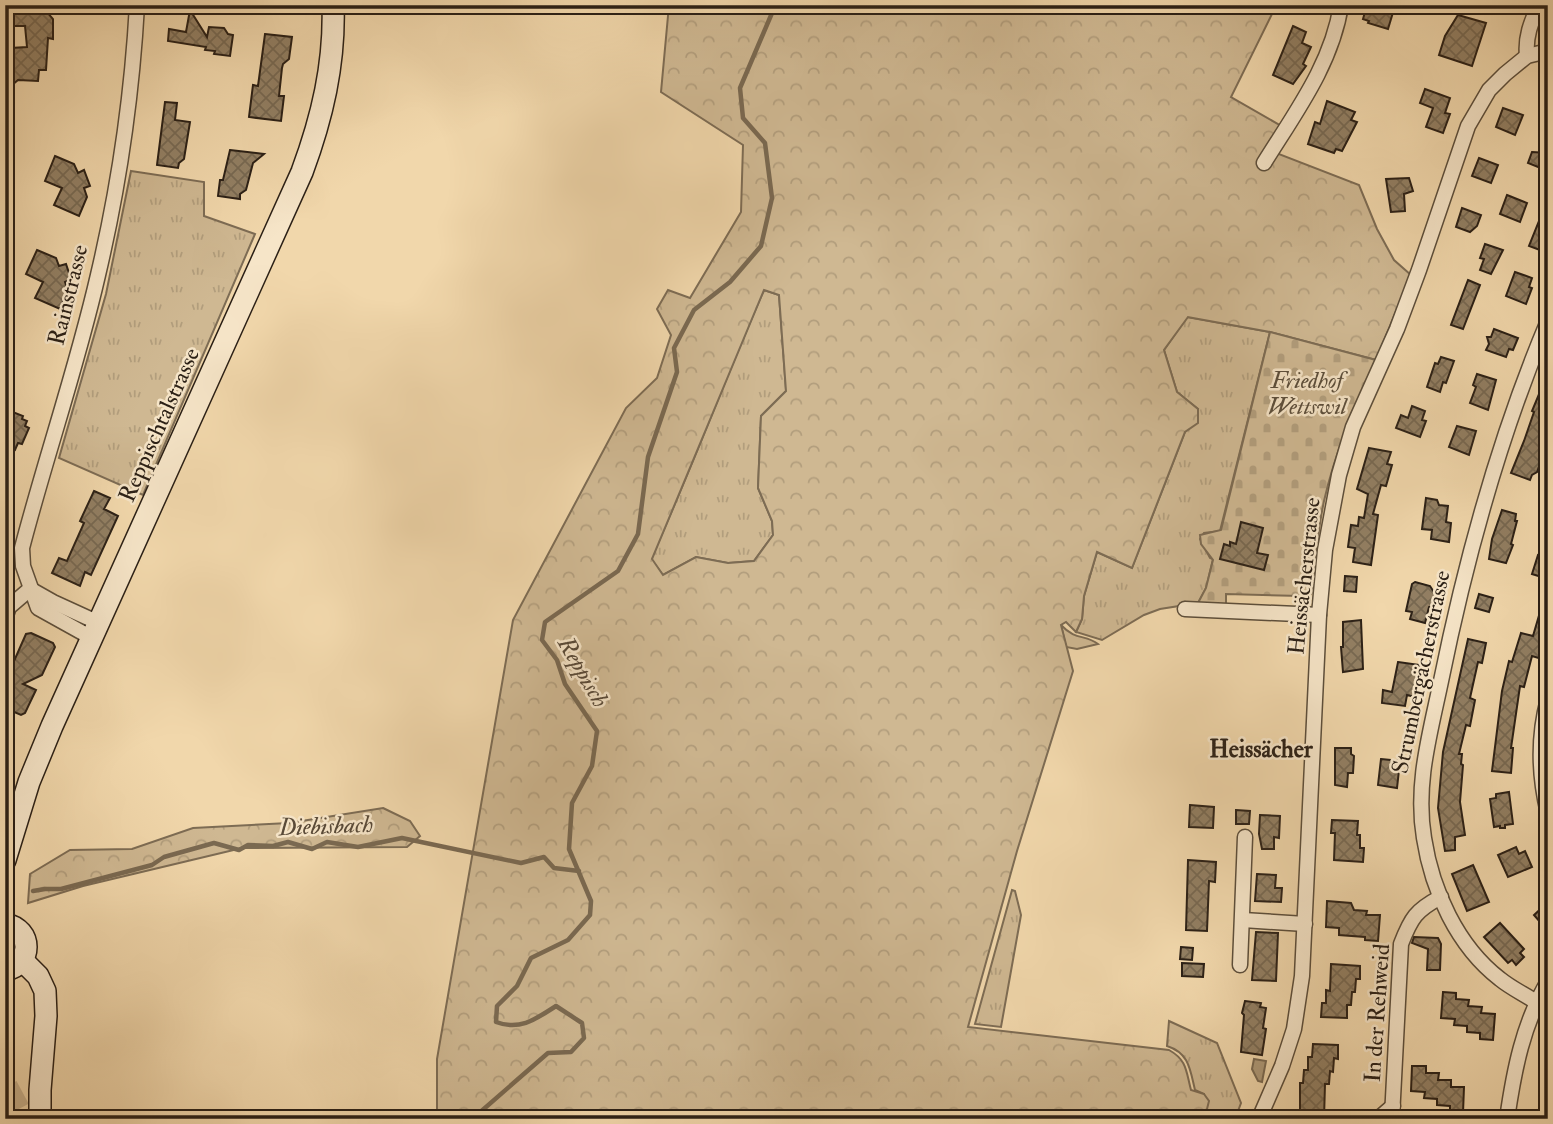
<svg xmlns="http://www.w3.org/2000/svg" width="1553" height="1124" font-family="'IM FELL Double Pica',serif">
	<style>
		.grass { fill: url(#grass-tufts); stroke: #7d6c54; stroke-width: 2 }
		.forest { fill: url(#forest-crowns); stroke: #7d6c54; stroke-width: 2; fill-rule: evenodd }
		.cemetery { fill: url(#cemetery-stones); stroke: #7d6c54; stroke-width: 2 }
		.water { fill: #ae9978; stroke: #7a6951; stroke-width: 2 }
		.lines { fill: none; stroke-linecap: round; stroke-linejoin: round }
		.stream { stroke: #7a6951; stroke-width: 4.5 }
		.building { fill: url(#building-cross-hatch); stroke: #2b2016; stroke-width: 2 }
		.highway-tunnel { stroke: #c9b28d; stroke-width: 26; stroke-dasharray: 26 13; stroke-linecap: butt }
		.street-casing { stroke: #5c4e3b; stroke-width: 17 }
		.secondary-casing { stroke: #2b2016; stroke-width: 24 }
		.street { stroke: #f6e5c8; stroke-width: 14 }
		.secondary { stroke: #f6e5c8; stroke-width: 21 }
		.labels { text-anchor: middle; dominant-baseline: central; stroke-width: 5; stroke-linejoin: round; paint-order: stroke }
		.street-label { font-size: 23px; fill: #2b2016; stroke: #f6e5c8 }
		.park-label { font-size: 23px; font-style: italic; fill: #5c4e3b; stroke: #f6e5c8 }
		.water-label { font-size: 24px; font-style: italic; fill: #594a38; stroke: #f6e5c8 }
		.neighbourhood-label { font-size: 24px; font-weight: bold; fill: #2b2016; stroke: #f6e5c8 }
	</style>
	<defs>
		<pattern id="grass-tufts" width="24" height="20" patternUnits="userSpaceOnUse" patternTransform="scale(1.75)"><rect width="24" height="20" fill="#cfb892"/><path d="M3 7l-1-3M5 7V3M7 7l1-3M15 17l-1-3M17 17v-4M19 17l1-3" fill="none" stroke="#b29e7d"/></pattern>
		<pattern id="forest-crowns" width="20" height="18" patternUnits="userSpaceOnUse" patternTransform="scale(1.75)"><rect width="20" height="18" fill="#cfb892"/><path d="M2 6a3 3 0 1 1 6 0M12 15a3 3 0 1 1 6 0" fill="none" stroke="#b29e7d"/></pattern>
		<pattern id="cemetery-stones" width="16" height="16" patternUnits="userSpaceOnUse" patternTransform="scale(1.75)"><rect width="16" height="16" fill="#cfb892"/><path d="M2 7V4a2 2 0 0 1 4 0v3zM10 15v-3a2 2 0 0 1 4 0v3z" fill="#b29e7d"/></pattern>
		<pattern id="building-cross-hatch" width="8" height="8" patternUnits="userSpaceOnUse" patternTransform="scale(1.75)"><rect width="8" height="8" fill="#927f63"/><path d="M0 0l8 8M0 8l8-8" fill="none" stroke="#776851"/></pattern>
	</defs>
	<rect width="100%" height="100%" fill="#f1d7ab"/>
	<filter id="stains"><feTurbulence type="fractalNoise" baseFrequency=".00286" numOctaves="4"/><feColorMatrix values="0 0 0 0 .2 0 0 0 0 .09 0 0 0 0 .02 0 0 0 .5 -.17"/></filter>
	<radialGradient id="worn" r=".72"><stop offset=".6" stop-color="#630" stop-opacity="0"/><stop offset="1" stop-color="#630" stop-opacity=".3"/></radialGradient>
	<g class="grass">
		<path d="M131 171 204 182V216L255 234 143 495 59 458 106 294Z"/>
		<path d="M764 290 779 295 786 391 761 416 758 488 772 521 773 535 754 561 728 563 696 557 663 575 651 559C691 470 725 379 764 290Z"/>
		<path d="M1187 317 1270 332 1220 531 1204 533 1200 539 1210 558 1213 559 1206 588 1198 603 1160 609 1144 615 1102 640 1076 632 1082 619 1084 596 1097 552 1132 568 1185 432 1198 409 1177 392 1164 350Z"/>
		<path d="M1061 625C1076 641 1085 634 1098 644L1077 649 1066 647Z"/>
		<path d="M1012 890 1015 891 1021 915 1001 1027 975 1024Z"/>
		<path d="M1169 1021 1217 1043 1241 1103 1235 1119H1201L1200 1115 1207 1109 1204 1094 1195 1090C1190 1069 1189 1053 1167 1046Z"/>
	</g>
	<g class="forest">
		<path d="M669 5H1274L1273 12 1231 97 1283 127 1276 153 1359 185 1377 229 1394 260 1411 275 1376 360 1270 332 1188 317 1164 350 1177 392 1198 409V423L1185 432 1132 568 1097 552 1084 596 1082 619 1076 632 1066 622 1061 625 1073 671 1017 851 968 1027 1169 1050C1187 1060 1186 1071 1191 1090L1204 1094 1209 1101 1207 1109 1197 1116 1198 1119H437V1059L513 620 626 408 657 378 671 335 657 309 668 290 690 298 741 212 743 145 661 92ZM764 290 779 295 786 391 761 416 758 488 772 521 773 535 754 561 728 563 696 557 663 575 652 559Z"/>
		<path d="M383 808 410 821 420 836 407 847 242 848 83 886 28 903 30 874 70 850 132 849 193 828 289 823Z"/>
	</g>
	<path class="cemetery" d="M1270 332 1376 360C1355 405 1335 452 1324 501 1318 530 1315 561 1313 591L1310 595 1301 596 1226 594V605L1198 603 1206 588 1213 560 1201 544 1200 535 1221 530Z"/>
	<path class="water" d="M1254 1059 1266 1061 1262 1082 1258 1081 1252 1069Z"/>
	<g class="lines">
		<g class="stream">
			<path d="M33 891 45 889H61L152 865 164 857 214 843 239 850 248 845 273 846 288 842 312 849 327 842 358 847 402 838 521 863 544 857 554 868 579 871"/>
			<path d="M479 1119 478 1114 548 1053 571 1052 584 1038 582 1023 556 1006C536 1019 520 1031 496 1022L497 1006 517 986 531 958 568 940 590 915 591 901 569 849 572 803 592 766 597 731 565 684 557 660 542 640 545 622 618 571 638 534 648 457 677 372 674 348 694 310 730 282 761 246 772 198 765 143 743 118 740 88 772 13V5"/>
		</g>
	</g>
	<g class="building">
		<path d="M11 5H41L53 19V39L48 38 46 70H39L38 81 18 80 12 85 5 77V63H11V48L27 47 25 26H14L9 20H5V7Z"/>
		<path d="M1367 5H1384L1394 9 1388 29 1368 23 1369 21 1363 19Z"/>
		<path d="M190 10 207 37 209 27 224 28 228 34 233 35 230 56 214 54 215 51 205 50 206 47 168 41 169 29 186 32Z"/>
		<path d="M1458 15 1486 23 1472 66 1439 55 1445 36Z"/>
		<path d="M1293 26 1306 32 1302 43 1311 47 1303 64 1306 66 1293 84 1273 75Z"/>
		<path d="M265 34 292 37 289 59 283 64 282 68 279 96H284L281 121 249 117 253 85 258 86Z"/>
		<path d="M1425 89 1450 98 1445 113 1450 114 1443 133 1426 127 1433 108 1420 103Z"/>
		<path d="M1327 101 1355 112 1351 120 1357 122 1342 151 1336 149 1334 153 1308 144 1315 122 1320 124Z"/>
		<path d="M165 102 177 103 175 120 190 122 184 159 179 163 178 168 157 165Z"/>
		<path d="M1503 108 1523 115 1515 135 1496 127Z"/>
		<path d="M230 150 264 154 253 163 246 190 240 194V199L218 196 220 180H223Z"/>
		<path d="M1532 152 1548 153V171L1528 163Z"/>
		<path d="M55 156 74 164 78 173 84 170 90 186 84 188 87 197 79 216 54 205 62 188 45 181Z"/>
		<path d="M1479 158 1498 165 1491 183 1472 176Z"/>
		<path d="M1409 178 1413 191 1404 194 1405 211 1391 212 1386 179Z"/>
		<path d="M1507 195 1527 203 1520 222 1500 214Z"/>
		<path d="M1462 208 1481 215 1477 226 1470 232 1456 227Z"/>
		<path d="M1539 221 1548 224V253L1529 246Z"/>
		<path d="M1485 244 1503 250 1491 274 1480 270 1484 259 1480 258Z"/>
		<path d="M37 250 56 258 59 266 66 264 71 279 65 282 68 290 60 309 35 298 43 282 26 274Z"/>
		<path d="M1515 272 1532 278 1529 287 1532 288 1526 304 1506 296Z"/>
		<path d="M1468 280 1480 285 1463 329 1451 325Z"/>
		<path d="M1494 329 1518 338 1513 350 1509 349 1506 357 1486 350 1489 344 1487 337H1491Z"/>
		<path d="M1441 357 1454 361 1446 383 1443 382 1440 392 1427 387 1435 363 1438 364Z"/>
		<path d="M1477 374 1496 380 1488 410 1470 403 1476 387 1473 385Z"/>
		<path d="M1547 375 1548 433 1543 447 1545 448 1541 461 1537 472 1532 475 1530 480 1511 473 1524 441 1534 412 1532 411Z"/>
		<path d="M1412 406 1425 411 1422 420 1426 421 1420 437 1396 428 1401 415 1408 418Z"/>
		<path d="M5 409 23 416 22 419 27 421 25 426 29 428 22 444 18 443 15 450 5 445Z"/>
		<path d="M1457 426 1476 431 1469 455 1449 447Z"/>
		<path d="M1369 448 1391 452 1387 464 1392 465 1386 486 1381 485 1373 514 1378 515 1371 565 1353 562 1355 548 1348 547 1351 525 1358 526 1359 517 1364 518 1368 494 1357 489Z"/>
		<path d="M94 491 110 498 104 509 118 516 91 575 85 572 80 586 52 573 59 558 67 561 84 523 80 521Z"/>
		<path d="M1426 498 1437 500 1439 505 1448 506 1446 522 1451 523 1449 542 1431 539 1432 530 1422 529Z"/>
		<path d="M1502 510 1516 514 1515 521H1517L1511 544 1513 545 1506 563 1489 559 1492 539Z"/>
		<path d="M1241 522 1263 528 1257 553 1268 555 1264 570 1220 559 1224 544 1230 546V542L1236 544Z"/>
		<path d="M1538 555 1548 558V579L1532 574Z"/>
		<path d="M1345 576 1357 577 1356 592 1344 591Z"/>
		<path d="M1415 582 1430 586 1437 597 1434 606 1429 607 1425 623 1410 619 1412 612 1406 611 1412 584Z"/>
		<path d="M1479 594 1493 598 1489 612 1475 608Z"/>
		<path d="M1545 595H1548V639L1542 659 1532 656 1524 687 1520 686 1511 748H1513L1511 773 1492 771 1502 691 1509 661 1512 662 1521 633 1533 636Z"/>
		<path d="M1361 620 1363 669 1343 672 1341 647H1343V622Z"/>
		<path d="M31 633 53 643 55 647 42 675 23 684 36 690 25 713 21 715 5 708V676L7 677 26 634Z"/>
		<path d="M1468 639 1486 643 1482 663 1478 662 1470 698 1475 700 1470 726 1466 725 1459 754H1462L1461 764 1463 765 1460 802 1465 835 1455 837V850L1445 851 1438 808 1443 752Z"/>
		<path d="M1398 662 1420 665 1415 697 1407 695 1405 706 1382 703 1383 690 1392 692Z"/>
		<path d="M1335 748H1351V754L1354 756 1353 773H1348L1347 787 1335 785Z"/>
		<path d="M1381 759 1400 761 1397 788 1378 785Z"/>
		<path d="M1509 792 1513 824 1505 825V828H1500V826L1494 827 1490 799 1496 798V794Z"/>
		<path d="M1190 805 1214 807 1213 828 1189 827Z"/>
		<path d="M1236 810 1250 811 1249 824H1236Z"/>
		<path d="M1260 815 1280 816 1279 838 1274 837V849H1262L1259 834Z"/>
		<path d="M1332 820 1358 821 1357 835H1360V848H1364L1363 862 1334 860 1335 833H1331Z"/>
		<path d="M1516 847 1519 854 1525 851 1532 867 1508 877 1498 855Z"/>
		<path d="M1188 860 1216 862 1215 882 1209 881 1207 931 1186 930Z"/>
		<path d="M1473 865 1489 902 1467 911 1452 874Z"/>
		<path d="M1257 874 1276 875 1275 888H1282L1281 902 1255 901Z"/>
		<path d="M1327 901 1351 903 1354 910 1367 911 1366 915H1380L1378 941 1365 940V937L1339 935V928L1326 927Z"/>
		<path d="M1548 902V931L1534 915Z"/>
		<path d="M1500 923 1524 949 1520 953 1524 957 1516 965 1512 960 1508 963 1484 937Z"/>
		<path d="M1256 932 1278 933 1276 981 1252 980Z"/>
		<path d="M1414 937 1438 938 1441 944 1440 970H1427L1428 949 1412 943Z"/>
		<path d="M1181 947 1193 948 1192 960 1180 959Z"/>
		<path d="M1182 963 1204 964 1203 977 1182 976Z"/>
		<path d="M1331 964 1360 966V979H1356L1355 992H1352L1351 1005H1347V1018L1321 1017 1322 1003H1326V990L1330 991Z"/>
		<path d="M1443 992 1456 993V999L1469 1000 1468 1006 1482 1007 1481 1013 1495 1014 1493 1040 1480 1039V1033L1467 1032V1026L1454 1025 1455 1019 1441 1018Z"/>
		<path d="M1245 1001 1261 1003 1260 1007 1266 1008 1263 1028 1266 1029 1262 1055 1241 1052 1244 1015 1242 1013Z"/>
		<path d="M1313 1044 1338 1045V1059L1334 1058 1333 1072 1330 1071 1329 1084H1325L1324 1119H1300V1083H1303L1304 1070H1308V1057H1312Z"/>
		<path d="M1412 1066H1426V1073H1439L1438 1080H1451V1087H1464L1463 1113 1450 1112V1106L1437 1105V1099L1424 1098 1425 1092 1411 1091Z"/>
	</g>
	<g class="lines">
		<path class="highway-tunnel" d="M5 1087 22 1119"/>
		<g class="street-casing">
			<g id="street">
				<path d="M1527 56C1525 37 1531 22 1539 5"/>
				<path d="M1264 163C1295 113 1332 64 1341 5"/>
				<path d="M30 589 53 602 99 623"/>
				<path d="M1185 609 1319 615"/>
				<path d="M5 618 9 607 30 589"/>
				<path d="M92 638 38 608 23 566 22 548C46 456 77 367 98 275 119 186 132 96 137 5"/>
				<path d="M1548 699C1538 736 1539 776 1548 813"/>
				<path d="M1243 920 1305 924"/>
				<path d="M1240 965 1245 837"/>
				<path d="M1536 1002C1524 994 1511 988 1500 979 1457 946 1432 890 1424 838 1415 784 1430 734 1441 681 1466 558 1499 437 1548 321"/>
				<path d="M1392 1117 1401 944C1411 918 1416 910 1441 897"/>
				<path d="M1259 1119 1282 1066 1294 1029 1302 976 1319 615 1325 550 1339 475 1353 427 1397 329 1419 270 1468 126 1489 90 1505 74 1527 56 1548 51"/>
				<path d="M1378 1119 1393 1106"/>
				<path d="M1507 1119C1514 1070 1523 1024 1548 981"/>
			</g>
		</g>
		<g class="secondary-casing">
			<g id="secondary">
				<path d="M5 860 29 782 52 726 302 172C322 118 335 64 333 5"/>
				<path d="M5 924C33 929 33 965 5 970"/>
				<path d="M23 961 38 976 45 991 46 1016 40 1090V1119"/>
			</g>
		</g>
		<use href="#street" class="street"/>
		<use href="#secondary" class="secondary"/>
	</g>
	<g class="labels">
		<g class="street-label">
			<text transform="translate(68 295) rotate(-76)">Rainstrasse</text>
			<text transform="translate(159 425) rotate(-66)">Reppischtalstrasse</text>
			<text transform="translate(1304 576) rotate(-84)">Heissächerstrasse</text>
			<text transform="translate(1421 672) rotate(-78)">Strumbergächerstrasse</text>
			<text transform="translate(1377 1013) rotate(-86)">In der Rehweid</text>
		</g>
		<g class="park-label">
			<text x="1307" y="380">Friedhof<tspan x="1307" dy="26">Wettswil</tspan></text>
		</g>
		<g class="water-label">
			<text transform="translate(583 672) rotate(60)">Reppisch</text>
			<text transform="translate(326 826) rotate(-2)">Diebisbach</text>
		</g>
		<g class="neighbourhood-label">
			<text x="1261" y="749">Heissächer</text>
		</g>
	</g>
	<rect width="1553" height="1124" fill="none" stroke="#f1d7ab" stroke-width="28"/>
	<rect x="7" y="7" width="1539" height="1110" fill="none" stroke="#2b2016" stroke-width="3.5"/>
	<rect x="14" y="14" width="1525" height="1096" fill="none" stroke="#2b2016" stroke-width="2"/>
	<rect width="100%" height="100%" filter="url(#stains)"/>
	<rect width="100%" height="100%" fill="url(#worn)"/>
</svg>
